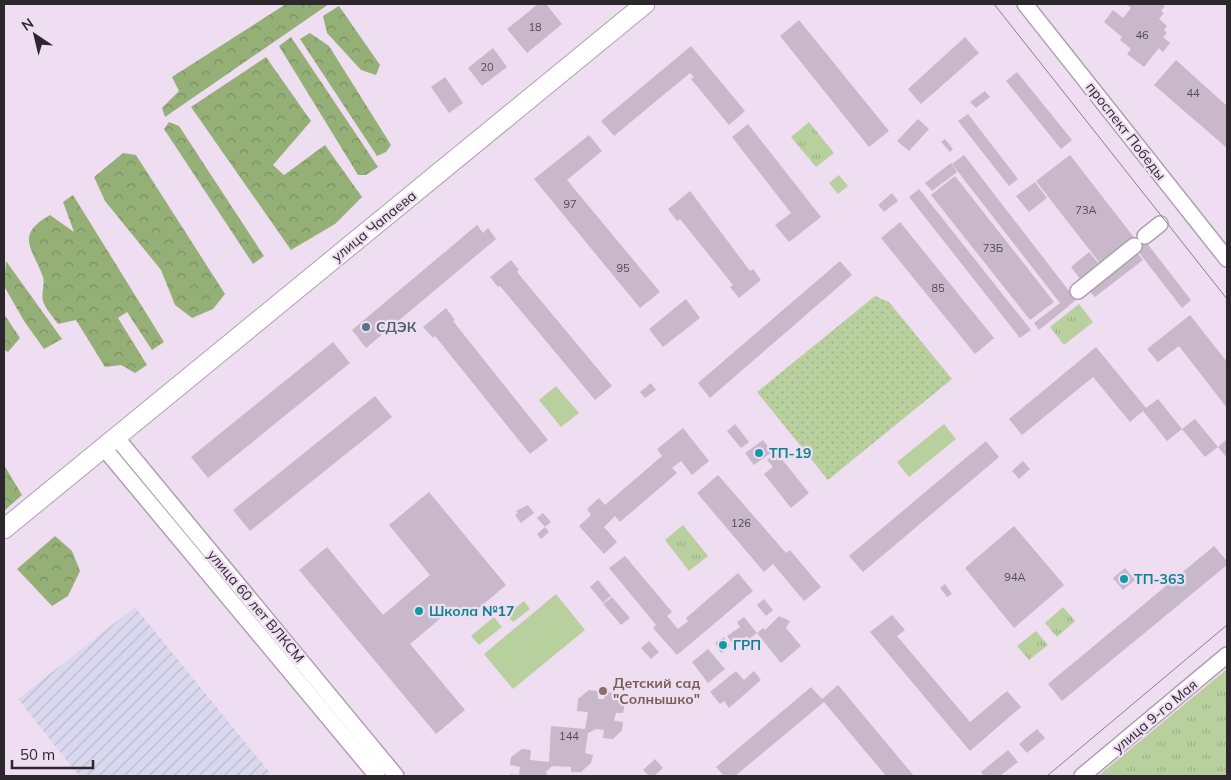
<svg xmlns="http://www.w3.org/2000/svg" width="1231" height="780" font-family="Mulish,sans-serif">
	<style>
		.industrial { fill: url(#industrial-furrows) }
		.grass { fill: url(#grass-dots) }
		.forest { fill: url(#forest-crowns) }
		.park { fill: url(#park-tufts) }
		.garden { fill: #b8cf9e }
		.building { fill: #c8b8ca }
		.lines { fill: none; stroke-linecap: round; stroke-linejoin: round }
		.minor-casing { stroke: #afa0b1; stroke-width: 18 }
		.major-casing { stroke: #afa0b1; stroke-width: 21 }
		.minor { stroke: #fff; stroke-width: 15 }
		.major { stroke: #fff; stroke-width: 19 }
		.tram { stroke: #8a7e8b; stroke-width: 1 }
		.service-dot { fill: #5c6f8a; stroke: #efdef1; stroke-width: 2 }
		.culture-dot { fill: #0f9aa8; stroke: #efdef1; stroke-width: 2 }
		.education-dot { fill: #8d6e63; stroke: #efdef1; stroke-width: 2 }
		.labels { text-anchor: middle; dominant-baseline: central; stroke-width: 4.5; stroke-linejoin: round; paint-order: stroke }
		.number-label { font-size: 11px; fill: #534a54 }
		.street-label { font-size: 14px; fill: #2c262d; stroke: #efdef1 }
		.service-label { font-size: 14px; font-weight: bold; fill: #4e5e75; stroke: #efdef1; text-anchor: start }
		.culture-label { font-size: 14px; font-weight: bold; fill: #0d838f; stroke: #efdef1; text-anchor: start }
		.education-label { font-size: 14px; font-weight: bold; fill: #785e54; stroke: #efdef1; text-anchor: start }
	</style>
	<defs>
		<pattern id="industrial-furrows" width="10" height="10" patternUnits="userSpaceOnUse" patternTransform="scale(1.25)"><rect width="10" height="10" fill="#dad8ee"/><path d="M-1 1l2-2M0 10L10 0M9 11l2-2" fill="none" stroke="#bbb9cc"/></pattern>
		<pattern id="grass-dots" width="8" height="8" patternUnits="userSpaceOnUse" patternTransform="scale(1.25)"><rect width="8" height="8" fill="#b8cf9e"/><path d="M2 2h.1M6 6h.1" fill="none" stroke="#9eb288" stroke-width="1.8" stroke-linecap="round"/></pattern>
		<pattern id="forest-crowns" width="20" height="18" patternUnits="userSpaceOnUse" patternTransform="scale(1.25)"><rect width="20" height="18" fill="#95b077"/><path d="M2 6a3 3 0 1 1 6 0M12 15a3 3 0 1 1 6 0" fill="none" stroke="#7a8f62"/></pattern>
		<pattern id="park-tufts" width="24" height="20" patternUnits="userSpaceOnUse" patternTransform="scale(1.25)"><rect width="24" height="20" fill="#b8cf9e"/><path d="M3 7l-1-3M5 7V3M7 7l1-3M15 17l-1-3M17 17v-4M19 17l1-3" fill="none" stroke="#9eb288"/></pattern>
	</defs>
	<rect width="100%" height="100%" fill="#efdef1"/>
	<path class="industrial" d="M135 607 270 773 265 776H79L18 699Z"/>
	<path class="grass" d="M875 296 889 302 952 379 828 480 757 392Z"/>
	<g class="forest">
		<path d="M286 4H329L165 117 162 108 179 91 172 77Z"/>
		<path d="M339 6 380 65 376 75 361 70 327 33 323 16Z"/>
		<path d="M310 33 329 46 391 145 386 152 377 156 300 39Z"/>
		<path d="M291 37 378 167 366 175H358L279 46Z"/>
		<path d="M266 57 311 121 273 165 284 175 325 145 362 197 335 224 291 250 191 107Z"/>
		<path d="M169 122 179 126 264 256 253 264 164 129Z"/>
		<path d="M123 153 136 155 225 294 213 309 192 318 175 305 161 270 105 201 94 177Z"/>
		<path d="M73 195 164 342 152 350 127 312 118 318 147 365 135 373 121 365 105 367 76 320 58 324C53 317 45 308 43 301 41 293 45 285 43 277 34 250 13 236 50 215L74 232 63 202Z"/>
		<path d="M6 261 62 339 44 349 24 321 4 286Z"/>
		<path d="M4 314 20 338 8 352 4 350Z"/>
		<path d="M4 465 22 495 4 511Z"/>
		<path d="M55 536 72 551 80 571 68 596 52 606 17 569Z"/>
	</g>
	<g class="park">
		<path d="M809 122 834 153 816 167 791 137Z"/>
		<path d="M1079 304 1093 322 1064 345 1050 327Z"/>
		<path d="M683 525 708 556 689 571 665 540Z"/>
		<path d="M1063 607 1075 621 1057 637 1045 623Z"/>
		<path d="M1036 631 1048 645 1029 660 1017 646Z"/>
		<path d="M1227 669V776H1098Z"/>
	</g>
	<g class="garden">
		<path d="M839 175 848 186 838 194 829 183Z"/>
		<path d="M556 386 579 413 561 427 539 400Z"/>
		<path d="M944 424 956 439 909 477 897 462Z"/>
		<path d="M556 594 585 630 513 689 484 654Z"/>
		<path d="M524 601 530 609 513 622 507 615Z"/>
		<path d="M494 617 502 627 479 645 471 636Z"/>
	</g>
	<g class="building">
		<path d="M538 4H546L562 24 527 53 507 29Z"/>
		<path d="M1126 4H1162L1165 6 1161 11 1164 13 1159 19 1167 26 1164 30 1167 33 1163 37 1170 43 1163 52 1159 48 1144 67 1127 54 1131 49 1120 40 1122 37 1104 22 1113 10 1123 18 1131 8Z"/>
		<path d="M799 20 889 131 869 147 780 36Z"/>
		<path d="M965 37 979 53 921 104 908 89Z"/>
		<path d="M691 46 745 111 729 125 691 79 694 77 690 73 614 136 601 121Z"/>
		<path d="M493 48 507 67 482 86 468 68Z"/>
		<path d="M1176 60 1227 106V148L1154 85Z"/>
		<path d="M1017 72 1072 140 1061 149 1006 81Z"/>
		<path d="M445 77 463 103 449 113 431 87Z"/>
		<path d="M985 91 990 97 976 108 970 102Z"/>
		<path d="M968 114 1018 179 1009 186 958 121Z"/>
		<path d="M918 119 929 129 909 151 897 141Z"/>
		<path d="M748 124 821 217 789 242 775 225 791 213 732 137Z"/>
		<path d="M589 135 602 151 567 180 660 292 640 308 534 179Z"/>
		<path d="M945 139 953 149 950 152 941 142Z"/>
		<path d="M964 155 1076 300 1039 330 1034 323 1060 303 952 164Z"/>
		<path d="M1070 155 1136 240 1102 266 1036 181Z"/>
		<path d="M951 163 957 172 932 191 925 183Z"/>
		<path d="M955 176 1054 302 1030 320 931 195Z"/>
		<path d="M1035 182 1047 198 1029 212 1016 196Z"/>
		<path d="M919 189 1031 330 1020 338 909 197Z"/>
		<path d="M690 191 750 271 753 269 761 280 739 298 730 287 733 285 680 219 677 221 668 209Z"/>
		<path d="M892 193 898 201 884 212 878 205Z"/>
		<path d="M900 222 994 338 975 354 881 238Z"/>
		<path d="M477 225 483 233 488 228 496 239 366 348 352 330Z"/>
		<path d="M1146 242 1191 300 1182 308 1137 250Z"/>
		<path d="M1135 250 1143 260 1095 297 1087 288Z"/>
		<path d="M1089 252 1100 265 1081 280 1071 267Z"/>
		<path d="M511 260 519 270 517 272 612 386 595 400 500 286 498 287 490 277Z"/>
		<path d="M840 261 852 275 710 398 698 383Z"/>
		<path d="M686 299 700 318 663 347 649 329Z"/>
		<path d="M446 308 455 320 453 321 548 440 530 454 435 336 433 338 423 327Z"/>
		<path d="M1190 315 1227 362V408L1179 346 1158 362 1147 349Z"/>
		<path d="M333 342 350 363 208 478 191 457Z"/>
		<path d="M1096 347 1146 408 1158 399 1182 429 1167 441 1143 411 1130 422 1093 377 1022 435 1009 419Z"/>
		<path d="M651 383 656 390 645 398 640 392Z"/>
		<path d="M375 396 392 417 250 531 233 510Z"/>
		<path d="M1195 419 1218 447 1227 439V458L1218 447 1205 457 1182 429Z"/>
		<path d="M735 424 749 442 741 448 727 431Z"/>
		<path d="M683 428 709 461 692 475 681 461 672 468 677 473 620 522 615 516 604 527 617 542 604 554 579 526 591 515 587 509 599 498 605 505 662 456 657 449Z"/>
		<path d="M763 440 772 452 754 465 745 453Z"/>
		<path d="M986 441 999 457 863 572 849 556Z"/>
		<path d="M777 453 809 493 791 508 764 474 773 467 767 460Z"/>
		<path d="M1023 461 1030 469 1019 479 1012 471Z"/>
		<path d="M718 475 786 553 790 550 821 587 804 601 773 564 764 572 697 493Z"/>
		<path d="M429 492 506 585 466 619 455 606 410 644 465 710 436 734 299 570 327 547 383 615 430 575 389 525Z"/>
		<path d="M528 505 534 513 521 523 515 515 518 513 516 511Z"/>
		<path d="M543 513 551 522 545 527 537 518Z"/>
		<path d="M1014 526 1064 585 1014 628 965 568Z"/>
		<path d="M545 527 549 532 541 539 537 534Z"/>
		<path d="M1214 546 1227 561V565L1062 701 1048 684Z"/>
		<path d="M625 556 672 612 667 616 678 629 688 621 686 618 738 573 753 591 677 655 653 628 656 625 609 568Z"/>
		<path d="M1125 568 1135 580 1123 590 1113 578Z"/>
		<path d="M598 580 611 596 603 603 590 587Z"/>
		<path d="M945 584 952 594 947 597 940 588Z"/>
		<path d="M612 597 630 618 621 625 617 620 621 616 617 620 603 604Z"/>
		<path d="M764 599 773 610 766 616 757 605Z"/>
		<path d="M892 615 905 630 897 636 970 722 1007 691 1021 707 970 751 870 632Z"/>
		<path d="M779 616 790 621 786 628 801 646 781 663 757 633 763 628 765 630Z"/>
		<path d="M744 617 757 633 749 639 747 636 734 646 727 636 740 627 737 622Z"/>
		<path d="M724 637 730 646 721 653 715 643Z"/>
		<path d="M649 641 659 652 651 659 641 648Z"/>
		<path d="M708 649 725 669 708 683 692 662Z"/>
		<path d="M736 671 744 680 754 671 761 680 729 708 724 701 720 704 710 692Z"/>
		<path d="M838 685 914 776H886L824 702 735 776H724L716 767 811 687 822 699Z"/>
		<path d="M589 690 598 691V699H604L605 692 616 693 625 704 623 713H616L614 721 623 722 622 730 613 739 603 738 604 730 596 729 588 733 585 753 593 755 591 763 581 772H571V767L552 766 546 772 547 776H510V774L519 775 520 767 510 765 511 757 522 749 531 750 530 760 549 762 551 726 585 729 588 712 577 711 578 699Z"/>
		<path d="M1037 729 1045 738 1027 753 1019 744Z"/>
		<path d="M1008 750 1018 762 1000 776H984L981 772Z"/>
		<path d="M655 759 663 768 654 776H649L643 770Z"/>
	</g>
	<g class="lines">
		<g class="minor-casing">
			<g id="minor">
				<path d="M1025 4 1227 259"/>
				<path d="M1145 236 1160 224"/>
				<path d="M1078 291 1134 246"/>
				<path d="M116 437 396 776"/>
				<path d="M103 447 377 776"/>
				<path d="M1082 776 1227 655"/>
			</g>
		</g>
		<g class="major-casing">
			<path id="major" d="M4 529 645 4"/>
		</g>
		<use href="#minor" class="minor"/>
		<use href="#major" class="major"/>
		<g class="tram">
			<path d="M994 4 1227 299"/>
			<path d="M1047 776 1227 625"/>
		</g>
	</g>
	<circle class="service-dot" cx="366" cy="327" r="5"/>
	<g class="culture-dot">
		<circle cx="759" cy="453" r="5"/>
		<circle cx="1124" cy="579" r="5"/>
		<circle cx="419" cy="611" r="5"/>
		<circle cx="723" cy="645" r="5"/>
	</g>
	<circle class="education-dot" cx="603" cy="691" r="5"/>
	<g class="labels">
		<g class="number-label">
			<text x="535" y="27">18</text>
			<text x="1142" y="35">46</text>
			<text x="487" y="67">20</text>
			<text x="1193" y="93">44</text>
			<text x="570" y="204">97</text>
			<text x="1086" y="210">73А</text>
			<text x="993" y="248">73Б</text>
			<text x="623" y="268">95</text>
			<text x="938" y="288">85</text>
			<text x="741" y="523">126</text>
			<text x="1015" y="577">94А</text>
			<text x="569" y="736">144</text>
		</g>
		<g class="street-label">
			<text transform="translate(1126 131) rotate(52)">проспект Победы</text>
			<text transform="translate(374 226) rotate(-39)">улица Чапаева</text>
			<text transform="translate(256 606) rotate(50)">улица 60 лет ВЛКСМ</text>
			<text transform="translate(1155 716) rotate(-40)">улица 9-го Мая</text>
		</g>
		<g class="service-label">
			<text x="376" y="327">СДЭК</text>
		</g>
		<g class="culture-label">
			<text x="769" y="453">ТП-19</text>
			<text x="1134" y="579">ТП-363</text>
			<text x="429" y="611">Школа №17</text>
			<text x="733" y="645">ГРП</text>
		</g>
		<g class="education-label">
			<text x="613" y="683">Детский сад<tspan x="613" dy="16">"Солнышко"</tspan></text>
		</g>
	</g>
	<rect width="1231" height="780" fill="none" stroke="#2c262d" stroke-width="10"/>
	<g transform="translate(35 35) rotate(325)" stroke="#efdef1" stroke-width="4" paint-order="stroke">
	<path d="M0-4L9 19L0 12L-9 19Z" fill="#2c262d"/>
	<text y="-8" font-size="14" font-weight="bold" text-anchor="middle" fill="#2c262d">N</text>
	</g>
	<path d="M12 760v8h81v-8" fill="none" stroke="#2c262d" stroke-width="2.5"/>
	<text x="20" y="760" font-size="15" fill="#2c262d" stroke="#efdef1" stroke-width="4" paint-order="stroke">50 m</text>
</svg>
